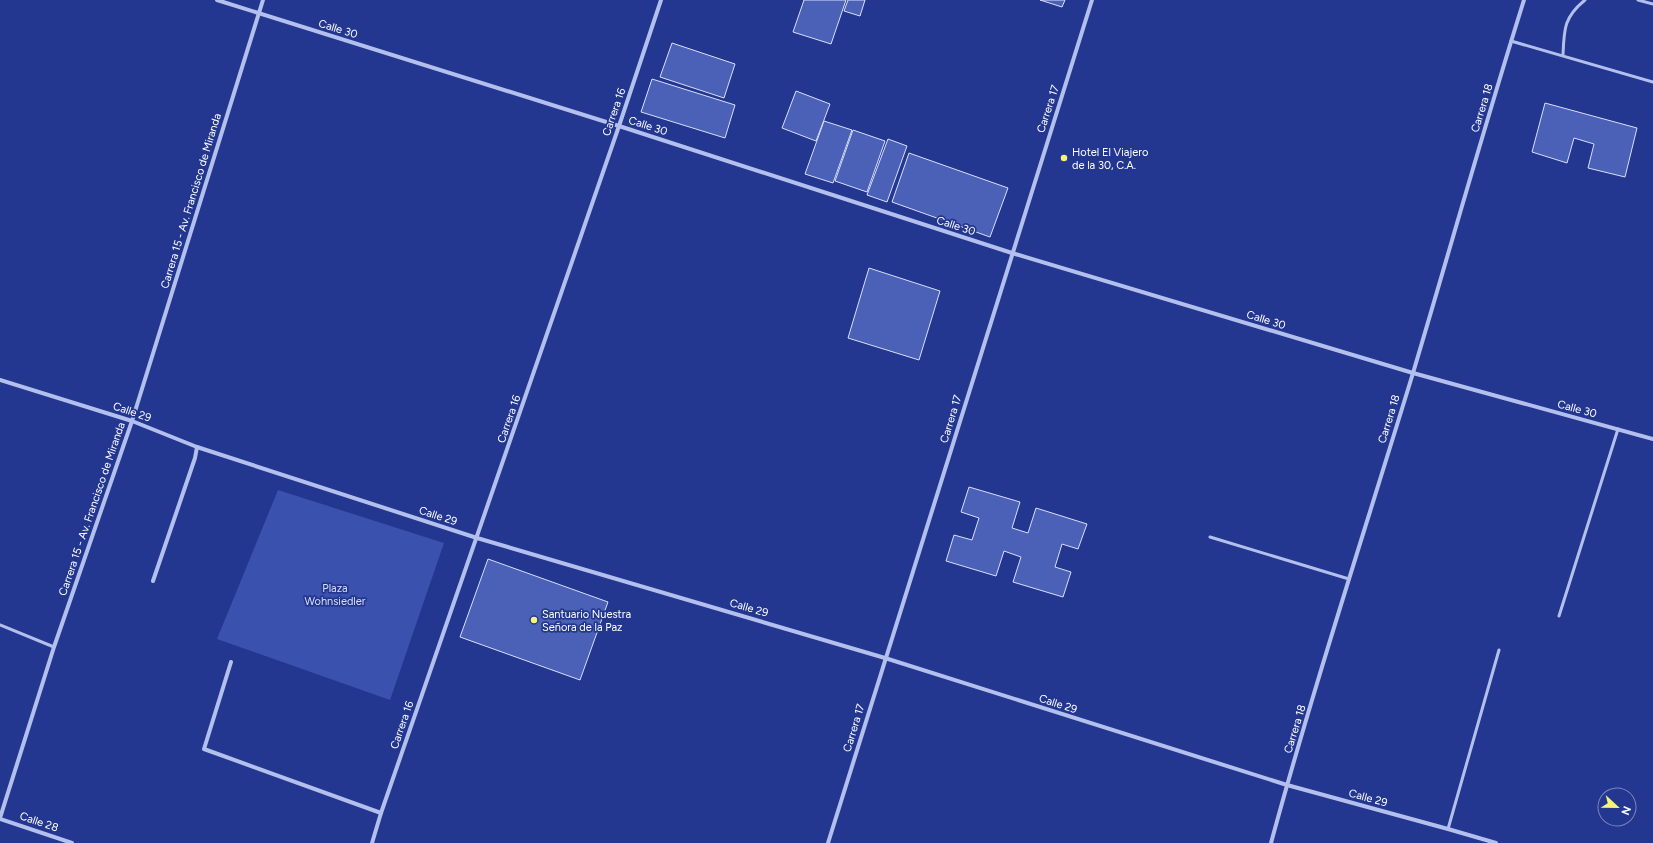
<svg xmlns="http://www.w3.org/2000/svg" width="1653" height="843" font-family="Figtree,sans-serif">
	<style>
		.green { fill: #3b51ae }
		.building { fill: #4b61b7; stroke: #d9dff9 }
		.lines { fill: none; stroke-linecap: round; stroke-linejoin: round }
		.lane { stroke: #b3bfec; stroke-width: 3 }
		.street { stroke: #b3bfec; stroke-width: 4 }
		.poi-dot { fill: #f8f376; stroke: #233790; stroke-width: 1.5 }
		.labels { text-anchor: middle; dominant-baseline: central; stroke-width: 3.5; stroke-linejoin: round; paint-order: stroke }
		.street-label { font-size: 11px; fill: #fff; stroke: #233790 }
		.poi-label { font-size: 11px; fill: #fff; stroke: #233790; text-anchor: start }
		.park-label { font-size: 11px; fill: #d9dff9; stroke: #233790 }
	</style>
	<rect width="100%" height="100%" fill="#233790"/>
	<path class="green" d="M278 490 444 543 390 700 217 639Z"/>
	<g class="building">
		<path d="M804 0H846L831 44 793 32Z"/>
		<path d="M848 0H865L860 16 844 11Z"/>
		<path d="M1040 0H1065L1062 7Z"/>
		<path d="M672 43 735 64 724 98 660 77Z"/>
		<path d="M652 79 735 105 725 138 641 112Z"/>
		<path d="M796 91 830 104 816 141 782 128Z"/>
		<path d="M1545 103 1637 128 1625 177 1588 168 1594 144 1574 138 1567 163 1532 152Z"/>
		<path d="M824 121 852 130 833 183 805 174Z"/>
		<path d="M853 130 885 141 867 192 835 181Z"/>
		<path d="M888 139 907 146 887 202 867 195Z"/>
		<path d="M909 153 1008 188 990 237 892 202Z"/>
		<path d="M869 268 940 291 919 360 848 338Z"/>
		<path d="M969 487 1020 502 1012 528 1028 533 1036 508 1087 524 1078 549 1062 544 1055 567 1071 572 1063 597 1013 582 1021 557 1004 551 996 576 946 561 954 535 972 540 979 518 961 512Z"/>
		<path d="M488 559 608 602 580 680 460 637Z"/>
	</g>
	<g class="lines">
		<g class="lane">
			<path d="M1638 0 1653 4"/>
			<path d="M1511 41 1653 82"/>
			<path d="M1563 55C1564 29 1564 17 1585 0"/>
			<path d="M1210 537 1349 579"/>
			<path d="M1559 616 1618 429"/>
			<path d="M0 625 54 647"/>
			<path d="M1448 829 1499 650"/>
		</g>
		<g class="street">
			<path d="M217 0 619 126 1012 253 1413 373 1653 439"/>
			<path d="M0 380 132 421 197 447 477 538 885 658 1287 785 1448 829 1496 843"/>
			<path d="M153 581 195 458 197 447"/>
			<path d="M231 662 204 749 381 813"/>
			<path d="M0 818 54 647 132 421 263 0"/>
			<path d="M0 819 72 843"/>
			<path d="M372 843 381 813 619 126 661 0"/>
			<path d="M828 843 1092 0"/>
			<path d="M1271 843C1314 685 1365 530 1413 373 1450 249 1485 124 1524 0"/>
		</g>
	</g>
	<g class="poi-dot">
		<circle cx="1064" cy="158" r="4"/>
		<circle cx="534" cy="620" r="4"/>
	</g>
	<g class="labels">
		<g class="street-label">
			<text transform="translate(338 29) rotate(17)">Calle 30</text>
			<text transform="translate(1482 108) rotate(-73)">Carrera 18</text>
			<text transform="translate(1048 109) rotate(-72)">Carrera 17</text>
			<text transform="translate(614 112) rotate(-71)">Carrera 16</text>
			<text transform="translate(648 126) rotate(18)">Calle 30</text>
			<text transform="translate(191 201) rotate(-73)">Carrera 15 - Av. Francisco de Miranda</text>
			<text transform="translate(956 226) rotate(18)">Calle 30</text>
			<text transform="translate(1266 320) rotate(17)">Calle 30</text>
			<text transform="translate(1577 409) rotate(15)">Calle 30</text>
			<text transform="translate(132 412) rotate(19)">Calle 29</text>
			<text transform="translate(509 419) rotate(-71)">Carrera 16</text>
			<text transform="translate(951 419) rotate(-73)">Carrera 17</text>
			<text transform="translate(1389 419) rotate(-73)">Carrera 18</text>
			<text transform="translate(92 509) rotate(-71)">Carrera 15 - Av. Francisco de Miranda</text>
			<text transform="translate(438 516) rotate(18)">Calle 29</text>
			<text transform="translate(749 608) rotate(16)">Calle 29</text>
			<text transform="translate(1058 704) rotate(18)">Calle 29</text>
			<text transform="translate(402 725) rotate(-71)">Carrera 16</text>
			<text transform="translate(854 728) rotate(-73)">Carrera 17</text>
			<text transform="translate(1295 729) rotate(-73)">Carrera 18</text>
			<text transform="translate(1368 798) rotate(15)">Calle 29</text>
			<text transform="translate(39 822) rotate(19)">Calle 28</text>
		</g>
		<g class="poi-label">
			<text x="1072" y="152">Hotel El Viajero<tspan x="1072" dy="13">de la 30, C.A.</tspan></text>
			<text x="542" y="614">Santuario Nuestra<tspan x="542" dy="13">Señora de la Paz</tspan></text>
		</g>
		<g class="park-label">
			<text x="335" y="588">Plaza<tspan x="335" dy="13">Wohnsiedler</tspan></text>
		</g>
	</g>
	<g transform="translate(1617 807) rotate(112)"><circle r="19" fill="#233790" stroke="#7b87bc"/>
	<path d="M0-3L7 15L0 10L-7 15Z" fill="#f8f376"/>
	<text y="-6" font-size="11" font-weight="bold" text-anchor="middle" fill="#ffffff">N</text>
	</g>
</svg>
